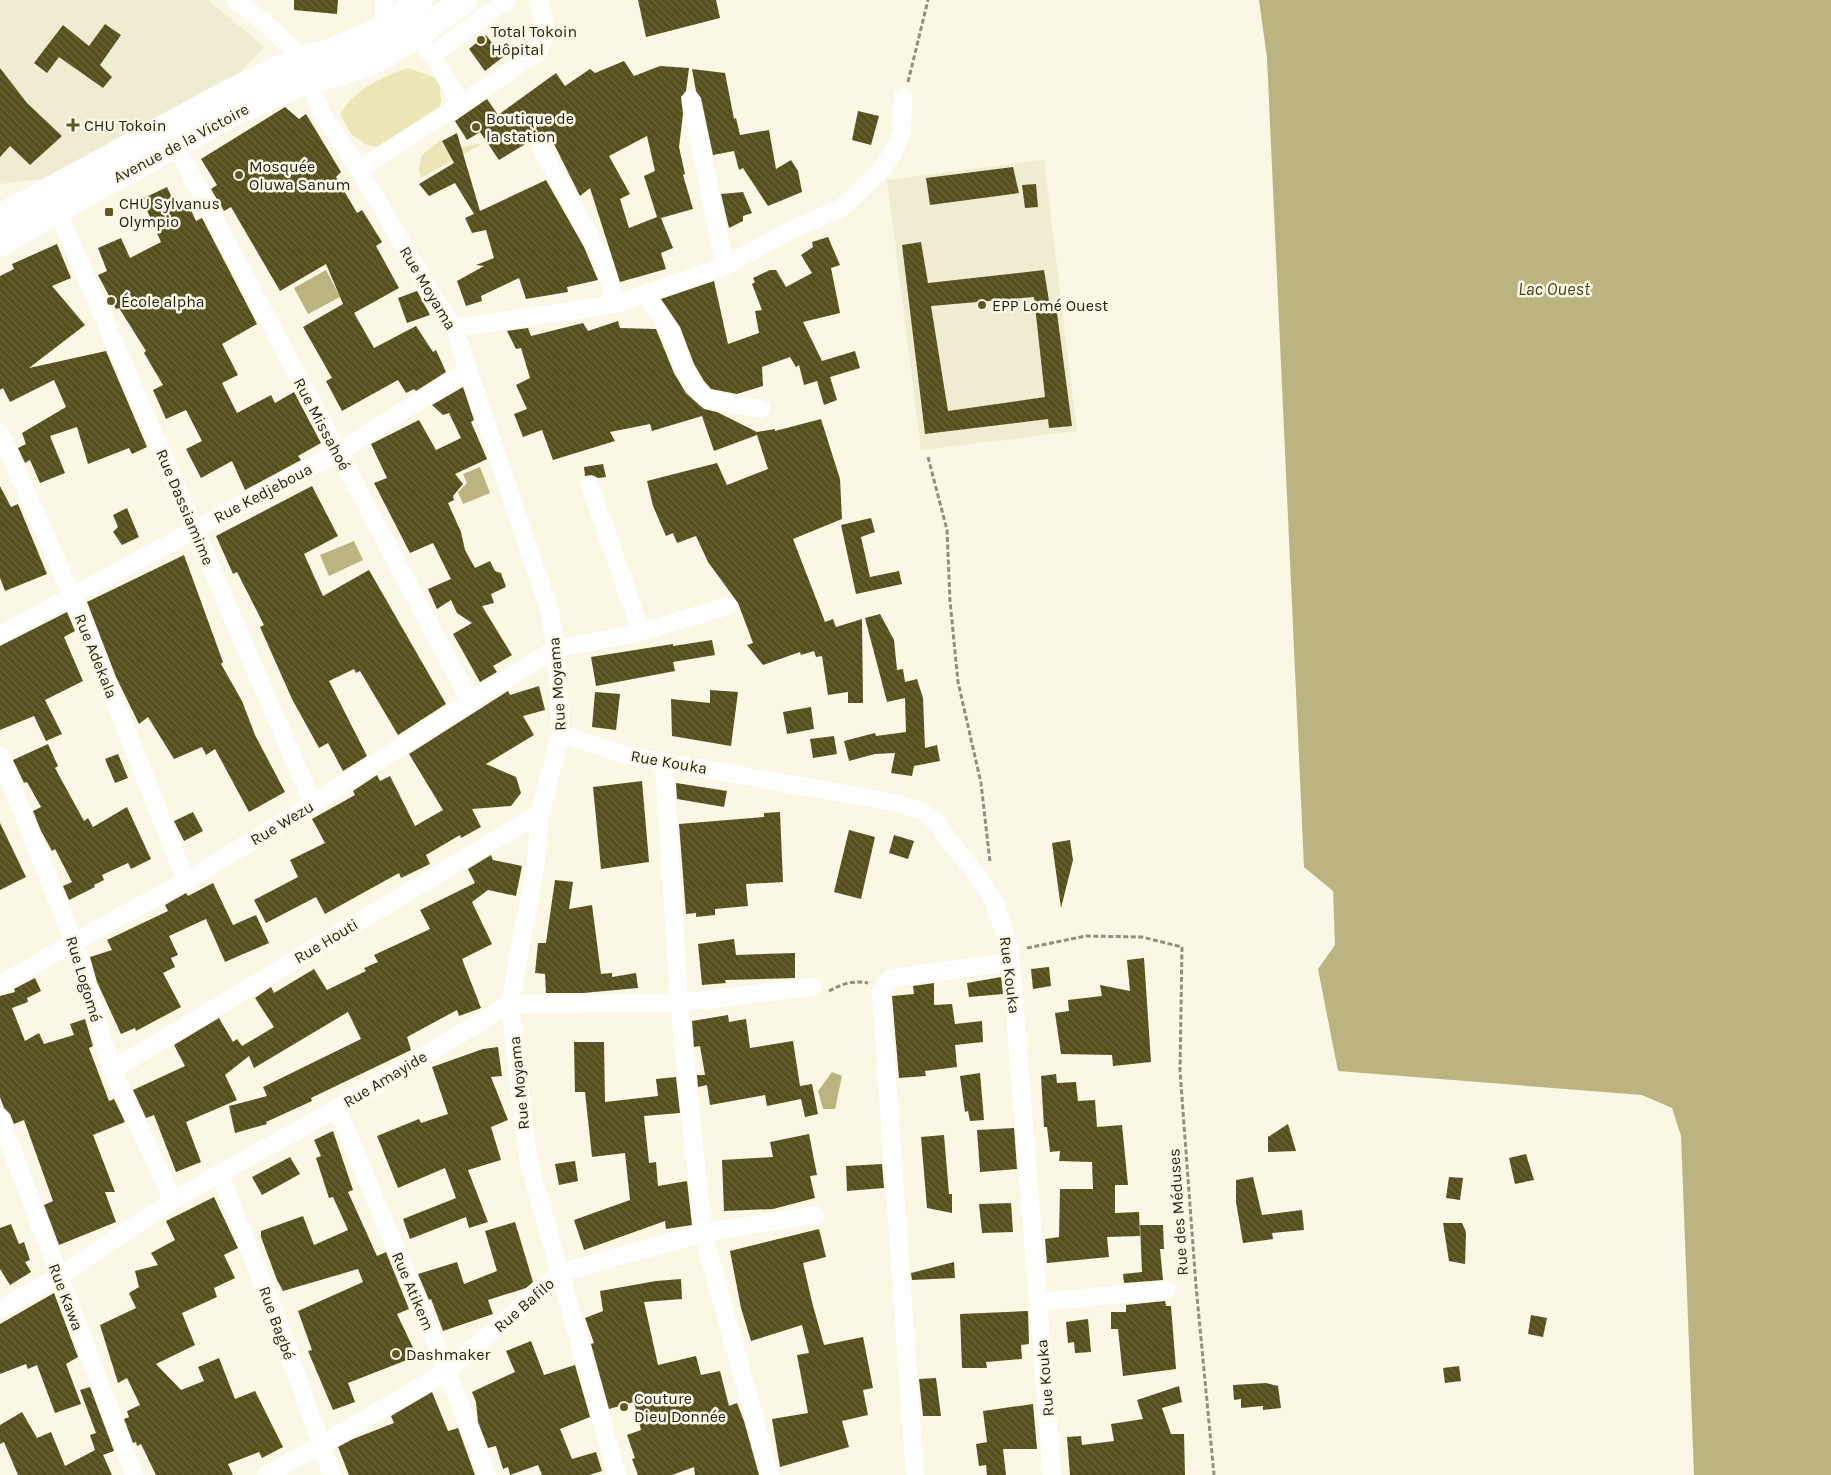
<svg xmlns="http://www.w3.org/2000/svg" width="1831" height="1475" font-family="Karla,sans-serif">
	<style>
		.built { fill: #efecd2 }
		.green { fill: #ece6b7 }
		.water { fill: #bbb481 }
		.building { fill: url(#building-back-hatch); fill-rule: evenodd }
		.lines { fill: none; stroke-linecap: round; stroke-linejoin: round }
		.path { stroke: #918f82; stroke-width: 3; stroke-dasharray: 5 2.5; stroke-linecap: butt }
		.minor { stroke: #fff; stroke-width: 18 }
		.highway { stroke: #fff; stroke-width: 26 }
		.poi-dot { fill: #5f5824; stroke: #faf7e4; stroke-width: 2 }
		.labels { text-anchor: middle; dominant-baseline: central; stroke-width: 5; stroke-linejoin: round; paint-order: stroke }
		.poi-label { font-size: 16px; fill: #201f18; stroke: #faf7e4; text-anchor: start }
		.street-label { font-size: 16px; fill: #201f18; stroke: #faf7e4 }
		.water-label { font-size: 18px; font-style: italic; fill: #433e15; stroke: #faf7e4 }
	</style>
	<defs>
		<pattern id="building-back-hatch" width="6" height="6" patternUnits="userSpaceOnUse" patternTransform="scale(1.25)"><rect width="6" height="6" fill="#554e1d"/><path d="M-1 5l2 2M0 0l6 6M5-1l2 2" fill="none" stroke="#6a643c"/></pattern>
	</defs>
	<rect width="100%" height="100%" fill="#faf7e4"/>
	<g class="built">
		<path d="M0 0H208L264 47 241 72 51 178 0 184Z"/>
		<path d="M1044 160 1077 431 921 450 887 180Z"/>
	</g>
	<g class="green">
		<path d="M408 68 436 78 440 86 441 102 436 115 382 148 367 145 351 134 340 114C355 89 382 77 408 68Z"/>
		<path d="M441 140 449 155 462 147 484 143 421 178 419 169 422 155Z"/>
	</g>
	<g class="water">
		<path d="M1259 0H1831V1475H1694L1681 1136 1672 1108 1642 1095 1338 1071 1318 969 1335 945 1333 891 1304 867 1267 58Z"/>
		<path d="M326 270 340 297 308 314 294 288Z"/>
		<path d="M480 467 490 493 463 504 458 492 467 483 463 474Z"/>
		<path d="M354 541 363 560 329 576 320 555Z"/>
		<path d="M832 1072 842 1076 835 1109H823L818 1091Z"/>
	</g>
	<g class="building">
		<path d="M294 0H338L337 14 294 10Z"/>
		<path d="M638 0H716L720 18 646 37Z"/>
		<path d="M105 24 121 35 100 65 112 77 103 88 59 57 47 73 34 63 63 25 89 46Z"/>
		<path d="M486 35 503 57 485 71 469 49Z"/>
		<path d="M624 61 634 76 660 66 689 68 686 91 681 97 683 114 679 147 685 174 683 175 693 209 661 218 673 248 661 253 666 269 620 282 590 188 580 196 553 142 550 144 545 140 542 134 499 160 480 132 467 140 455 121 487 99 498 115 556 73 565 86 590 69 595 73ZM647 136 655 171 644 176 657 217 629 228 620 199 630 194 609 156Z"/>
		<path d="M0 68 27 103 62 136 30 165 10 146 0 157Z"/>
		<path d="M692 69 725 73 734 119 736 118 740 135 769 130 776 169 791 160 798 171 802 192 768 206 743 168 739 170 734 151 713 155 701 98 696 91Z"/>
		<path d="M285 107 299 119 306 114 341 172 336 177 357 213 362 210 382 242 376 246 399 288 354 313 374 348 416 326 433 352 436 350 446 372 416 391 414 389 406 393 398 380 342 411 326 381 332 378 303 327 343 304 326 264 280 291 231 207 224 211 211 189 217 185 201 159Z"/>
		<path d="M858 111 879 116 871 145 852 140Z"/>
		<path d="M457 133 480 211 546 180 584 247 598 280 567 287 568 292 526 299 519 278 481 296 482 301 466 306 457 281 484 266 476 265 494 258 486 230 472 233 465 218 474 214 455 183 429 196 419 184 454 163 442 141Z"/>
		<path d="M1013 167 1019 193 930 205 926 178Z"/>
		<path d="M1036 184 1038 207 1025 208 1022 185Z"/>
		<path d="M167 187 174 202 186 199 196 221 202 218 257 324 222 344 238 375 222 383 237 413 271 395 275 403 294 392 321 443 298 456 301 460 245 490 232 461 201 478 186 449 202 441 186 410 166 419 153 390 163 385 144 353 146 351 119 308 116 309 98 275 107 271 98 248 121 238 130 258 161 242 142 199Z"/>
		<path d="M743 192 752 213 743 216V221L729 228 721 194Z"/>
		<path d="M828 237 840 265 831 268 840 313 803 322 822 361 855 351 860 368 830 377 837 400 824 405 817 381 804 385 799 365 796 367 790 357 762 367 763 386 737 394 711 389 704 381 694 364 680 327 661 299 714 281 728 344 759 333 755 311 762 310 752 284 755 282 753 278 770 270H776L786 287 812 273 801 255 813 247 812 242Z"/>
		<path d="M921 242 928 283 1044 270 1051 313H1057L1072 426 1049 428 1048 419 925 434 902 245ZM1034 297 1045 397 948 411 931 306Z"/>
		<path d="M57 244 71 278 52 286 85 325 29 368 106 351 147 447 132 454 129 448 88 464 77 427 50 436 65 473 40 483 30 460 25 463 18 448 26 444 22 433 66 407 54 380 10 402 3 388 0 390V276L14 269 12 264Z"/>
		<path d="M417 291 430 315 407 323 398 298Z"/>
		<path d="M618 321 620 328 656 329 674 373 686 393 704 409 717 412 757 432 775 429V431L821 419 840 479 842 519 793 539 825 622 833 619 836 627 862 619 863 703H848V692L828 695 822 656 816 657 814 651 801 655 800 652 763 665 747 645 753 643 738 603 708 562 696 536 677 543 673 533 666 536 653 506 647 481 717 463 727 485 768 469 757 435 714 451 702 416 652 431 650 424 610 432 615 441 553 460 542 430 523 437 514 414 527 409 516 385 530 378 521 348 516 349 507 331 528 328 531 336 583 323 588 331Z"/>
		<path d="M463 387 474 420 471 422 487 459 455 474 463 484 453 496 454 500 448 503 461 532 465 550 475 568 490 561 495 571 501 573 506 587 491 594 494 603 482 606 512 655 493 666 497 672 480 682 453 634 472 623 457 613 451 600 437 609 428 589 451 579 433 543 410 553 374 483 387 478 371 444 419 420 436 450 461 438 449 413 443 415 432 405Z"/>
		<path d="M603 464 606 477 598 478 592 475 585 476 584 467Z"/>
		<path d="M0 486 11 507 18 504 47 574 5 591 0 578Z"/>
		<path d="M312 486 338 536 304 554 323 596 369 570 446 704 398 735 360 671 356 673 354 669 329 681 367 756 343 771 328 743 319 748 292 699 260 627 264 625 237 572 233 574 216 536Z"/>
		<path d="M127 508 139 537 122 545 113 532 118 527 113 515Z"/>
		<path d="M871 518 875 532 861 537 870 577 899 571 902 584 856 594 841 525Z"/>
		<path d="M184 555 223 662 221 664 242 701 255 735 285 792 249 812 215 749 206 755 202 747 174 759 148 717 139 724 116 677 87 602Z"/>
		<path d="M67 612 75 631 64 637 83 681 45 700 62 734 46 741 34 716 0 730V646Z"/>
		<path d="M880 614 894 640 897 670 903 669 905 682 917 679 923 698 925 748 937 745 940 761 914 766 912 776 891 773 895 753 875 754 849 761 844 741 875 733 876 736 906 732 905 698 887 702 865 618Z"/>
		<path d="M712 640 715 655 673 662 675 671 596 686 591 657 673 644V646Z"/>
		<path d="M539 686 545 710 523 716 534 735 486 764 516 777 521 793 511 806 472 809 481 827 461 838 460 835 426 855 430 864 401 878 399 873 325 914 316 897 266 923 254 900 298 877 290 860 325 843 312 819 355 795 353 791 377 775 380 781 390 776 415 826 443 810 409 754 508 691 510 695Z"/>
		<path d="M710 690 738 692 731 746 672 736 671 699 710 703Z"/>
		<path d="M595 692 620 694 616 730 592 727Z"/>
		<path d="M811 707 814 729 787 734 783 712Z"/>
		<path d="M834 736 837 754 813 758 810 739Z"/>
		<path d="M48 744 58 766 55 768 84 821 88 818 93 827 127 807 151 859 131 869 128 863 102 875 104 880 94 885 95 887 69 900 63 886 72 882 55 849 52 851 41 831 33 811 41 807 27 782 24 783 13 760Z"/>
		<path d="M118 754 128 778 115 783 105 759Z"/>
		<path d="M642 781 649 862 601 869 593 787Z"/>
		<path d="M676 783 727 791 724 807 677 799Z"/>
		<path d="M193 812 203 831 184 841 174 821Z"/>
		<path d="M780 812 783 882 746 884 748 906 715 909V915L696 917V913L686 914 679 824 764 817V813Z"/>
		<path d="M0 823 26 877 0 890Z"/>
		<path d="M849 830 875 837 861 899 834 892Z"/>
		<path d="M894 835 914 841 908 859 889 853Z"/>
		<path d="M1070 840 1073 860 1061 908 1052 843Z"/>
		<path d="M491 855 493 860 522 866 516 896 488 890 472 902 492 944 462 959 481 1008 459 1016 457 1010 407 1037 411 1050 311 1098 312 1101 266 1122 267 1124 235 1133 229 1106 267 1096 263 1087 361 1039 348 1012 254 1068 249 1056 225 1075 237 1100 186 1122 201 1162 176 1172 154 1115 146 1118 133 1090 185 1066 174 1045 219 1018 233 1042 237 1039 242 1046 274 1027 255 998 271 987 274 993 314 969 327 990 366 971 364 968 378 962 374 955 430 929 420 910 475 883 468 869Z"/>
		<path d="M555 880 573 882 569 909 592 905 601 974 612 973V977L636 973 638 988 583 993H546L545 974 535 973 538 943H546Z"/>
		<path d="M213 883 233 925 256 915 269 943 225 962 206 919 169 936 178 955 171 958 175 967 163 973 181 1007 136 1031 135 1028 121 1034 97 982 90 957 112 950 107 940 168 911 165 905 186 893 188 896Z"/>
		<path d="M734 939 736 955 795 953V978L725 980 726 983 702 985 698 944Z"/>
		<path d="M1144 958 1151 1062 1113 1066 1112 1055 1061 1054 1055 1013 1069 1011 1068 1000 1102 996 1100 985 1130 991 1127 960Z"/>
		<path d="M1049 967 1051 986 1033 989 1031 969Z"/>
		<path d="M1001 977 1003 994 969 997 967 983Z"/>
		<path d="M35 978 41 991 27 998 28 1002 12 1008 25 1041 39 1033 44 1044 74 1035 70 1024 85 1019 93 1046 89 1048 109 1101 114 1099 125 1122 93 1135 115 1192H105L116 1222 59 1245 44 1205 53 1201 24 1120 14 1124 10 1114 4 1108 0 1097V996L15 992 14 989Z"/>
		<path d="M934 983V1005L952 1004 955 1024 982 1021 983 1042 955 1045 957 1067 925 1071 926 1076 899 1078 892 996 914 994 913 986Z"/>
		<path d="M728 1015 729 1022 746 1019 750 1048 793 1041 800 1086 812 1084 818 1114 805 1117 801 1099 767 1106 765 1095 710 1105 707 1085 698 1087 697 1075H705L700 1046 694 1047 692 1021Z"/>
		<path d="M574 1042H604L605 1102 658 1096 656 1079 676 1077 680 1113 644 1116 649 1163 656 1162 658 1186 687 1181 692 1225 666 1229 665 1221 584 1250 574 1220 630 1200 625 1153 592 1157 585 1092H575Z"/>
		<path d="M498 1047 502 1076 491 1077 508 1120 491 1127 501 1160 468 1170 488 1222 469 1228 466 1217 410 1239 403 1219 456 1198 445 1168 398 1188 377 1136 419 1119 421 1123 448 1114 432 1067 483 1049Z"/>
		<path d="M980 1073 984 1120 970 1121 968 1111 965 1112 960 1076Z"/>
		<path d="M1056 1074 1057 1083 1076 1082 1078 1101 1095 1100 1097 1127 1122 1125 1128 1185H1115V1213L1139 1212 1140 1236 1107 1237 1109 1257 1047 1263 1045 1239 1059 1237 1060 1189H1093L1092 1162 1059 1161 1060 1151 1050 1152 1047 1127H1044L1041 1076Z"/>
		<path d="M1288 1124 1296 1151 1268 1152V1137Z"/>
		<path d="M1014 1128 1017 1169 980 1172 977 1130Z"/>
		<path d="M333 1131 353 1190 348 1192 377 1256 386 1252 409 1309 397 1314 417 1356 348 1383 355 1402 333 1410 308 1351 312 1350 298 1311 363 1282 358 1269 283 1291 277 1280 261 1237V1231L303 1216 314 1245 348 1230 333 1197 329 1198 316 1158 321 1156 314 1140Z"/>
		<path d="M809 1134 817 1175 810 1176 815 1198 773 1209 724 1211 722 1160 773 1157 770 1142Z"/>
		<path d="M944 1135 949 1194H952V1213L927 1208 921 1137Z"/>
		<path d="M1526 1154 1534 1180 1515 1184 1509 1158Z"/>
		<path d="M290 1157 300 1174 262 1195 252 1177Z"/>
		<path d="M575 1161 578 1181 559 1185 555 1164Z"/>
		<path d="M882 1164 884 1188 847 1191 846 1166Z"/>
		<path d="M1253 1177 1262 1215 1302 1210 1304 1230 1272 1233 1273 1239 1243 1243 1236 1202V1180Z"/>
		<path d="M1449 1177 1463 1178 1460 1200 1446 1198Z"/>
		<path d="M214 1197 238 1248 224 1255 235 1278 214 1288 217 1297 182 1313 195 1345 156 1364 181 1390 204 1381 198 1367 219 1358 235 1399 255 1391 283 1447 262 1458 259 1452 228 1464 233 1475H156L141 1444 137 1446 136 1442 133 1443 124 1419 129 1417 127 1411 140 1405 127 1378 118 1383 100 1325 136 1308 129 1293 139 1287 135 1271 158 1265 151 1253 175 1240 166 1221Z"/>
		<path d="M1011 1203 1013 1232 982 1233 979 1204Z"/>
		<path d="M515 1222 533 1282 526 1288 488 1300 493 1314 443 1331 431 1299 429 1300 418 1274 457 1262 464 1284 497 1271 485 1231Z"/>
		<path d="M1443 1223H1462L1466 1232 1465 1264 1449 1261Z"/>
		<path d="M11 1224 19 1244 24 1242 30 1260 25 1262 31 1272 10 1285 0 1269V1228Z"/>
		<path d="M1140 1225H1163L1164 1249H1160L1163 1280 1124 1283 1123 1274 1142 1272Z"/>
		<path d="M819 1229 826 1257 803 1263 812 1302 824 1345 863 1337 873 1388 863 1390 868 1415 842 1421 849 1447 780 1467 772 1419 808 1413 797 1355 809 1353 802 1325 751 1341 741 1308 730 1251Z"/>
		<path d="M954 1262 955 1278 912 1280 911 1273Z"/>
		<path d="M681 1279 682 1299 644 1302 658 1365 696 1356 701 1375 720 1371 729 1406 737 1403 744 1421 759 1475H695L694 1467 672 1475H638L632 1459 635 1458 627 1435 641 1430 634 1402 609 1409 591 1344 594 1343 585 1318 603 1311 600 1291 656 1281Z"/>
		<path d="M54 1293 78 1357 66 1364 81 1404 55 1413 37 1365 28 1369 26 1364 0 1374V1324Z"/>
		<path d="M1165 1301 1166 1306H1171L1176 1369 1123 1376 1118 1329H1111V1312H1126V1305Z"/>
		<path d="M1028 1311 1029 1344 1021 1345 1022 1359 986 1362 987 1368H962L960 1314Z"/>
		<path d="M1531 1315 1547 1318 1543 1337 1528 1334Z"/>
		<path d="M1088 1319 1091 1352 1075 1353 1074 1342 1068 1343 1066 1322Z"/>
		<path d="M531 1341 544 1375 575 1365 590 1417 560 1429 572 1459 596 1452 602 1471 589 1475H542L538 1465 510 1475 508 1467 503 1469 496 1446 488 1448 478 1422 476 1402 472 1392 515 1372 506 1351Z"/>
		<path d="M1459 1366 1461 1381 1445 1383 1443 1368Z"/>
		<path d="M936 1378 941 1416H923L919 1379Z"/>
		<path d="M1266 1383 1278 1386 1281 1408 1263 1410V1406L1241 1408V1399L1234 1400 1233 1385Z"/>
		<path d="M1179 1386 1182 1402 1162 1408 1171 1434H1184L1185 1475H1070L1067 1437 1081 1436 1082 1445 1114 1441 1111 1424 1143 1419 1137 1400Z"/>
		<path d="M90 1387 114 1451 103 1455 112 1475H18L4 1442 0 1444V1425L22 1412 37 1438 51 1432 65 1466 95 1450 90 1435 96 1433 80 1390Z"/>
		<path d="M432 1392 448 1431 458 1428 475 1475H349L338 1447 353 1439 394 1423 391 1416Z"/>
		<path d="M1033 1404 1037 1449H1003L1006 1475H987L986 1465 979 1466 976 1444 987 1442 983 1411Z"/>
	</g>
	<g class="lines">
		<g class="path">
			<path d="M908 82 928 0"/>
			<path d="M928 457 947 530 950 601 958 682 981 783 990 862"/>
			<path d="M1027 948 1086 936 1142 937 1182 947 1180 1071 1196 1286 1214 1475"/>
			<path d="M829 991C841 984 854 980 868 983"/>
		</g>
		<g class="minor">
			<path d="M236 0 264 22 302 58"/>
			<path d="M383 29 384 0"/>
			<path d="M425 48 432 55 507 0"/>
			<path d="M310 80 320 111 359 169 430 292 454 328 550 612 556 649 561 734 540 813 536 861 510 1004 528 1159 617 1475"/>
			<path d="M691 100 725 266"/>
			<path d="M461 104 539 51 546 31 538 0"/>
			<path d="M176 146 470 701"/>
			<path d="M542 150 602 258 616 304"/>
			<path d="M359 169 461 104 432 55"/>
			<path d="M57 210 313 804"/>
			<path d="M645 294 670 331 684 369 695 388 706 399 761 409"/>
			<path d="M454 328 616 304 725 266 793 229 842 208 882 169 894 151 902 132 903 97"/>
			<path d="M0 433 73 597 186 881"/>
			<path d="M590 485 641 632"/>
			<path d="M0 635 337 453 468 370"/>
			<path d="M561 734 626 755 897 803 922 811 938 824 953 846 975 872 995 903 1010 951 1052 1475"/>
			<path d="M0 756 74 942 112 1070 173 1200"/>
			<path d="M664 762 679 1003 703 1233 770 1475"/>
			<path d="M0 985 74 942 186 881 313 804 470 701 556 649 641 632 728 606"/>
			<path d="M112 1070 540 813"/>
			<path d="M337 1108 447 1371 487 1475"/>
			<path d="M0 1118 134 1475"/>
			<path d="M219 1173 274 1311 332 1475"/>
			<path d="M1038 1302 1167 1290"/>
			<path d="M0 1309 58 1277 173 1200 337 1108 510 1004 679 1003 813 987"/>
			<path d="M266 1475 321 1445 447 1371 560 1273 703 1233 815 1215"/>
			<path d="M915 1475 881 993 883 987 891 978 1011 962"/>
		</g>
		<g class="highway">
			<path d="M0 217 228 93 302 58 330 52 383 29 420 0"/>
			<path d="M0 244 57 210 237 111 310 80 343 72 370 63 413 38 465 0"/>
		</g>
	</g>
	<g class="poi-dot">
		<circle cx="481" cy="40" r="5"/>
		<path d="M70.5 117.5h5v5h5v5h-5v5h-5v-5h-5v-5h5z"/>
		<circle cx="476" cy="127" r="5"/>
		<circle cx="239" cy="175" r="5"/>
		<rect x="104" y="207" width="10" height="10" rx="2.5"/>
		<circle cx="111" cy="301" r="5"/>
		<circle cx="982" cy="305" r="5"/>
		<circle cx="396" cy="1354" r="5"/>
		<circle cx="624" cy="1407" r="5"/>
	</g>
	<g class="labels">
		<g class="poi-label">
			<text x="491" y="31">Total Tokoin<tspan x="491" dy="18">Hôpital</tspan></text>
			<text x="486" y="118">Boutique de<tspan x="486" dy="18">la station</tspan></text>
			<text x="84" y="125">CHU Tokoin</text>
			<text x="249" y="166">Mosquée<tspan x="249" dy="18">Oluwa Sanum</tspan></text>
			<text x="119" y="203">CHU Sylvanus<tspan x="119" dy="18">Olympio</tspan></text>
			<text x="121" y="301">École alpha</text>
			<text x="992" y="305">EPP Lomé Ouest</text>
			<text x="406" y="1354">Dashmaker</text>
			<text x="634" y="1398">Couture<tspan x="634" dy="18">Dieu Donnée</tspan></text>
		</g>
		<g class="street-label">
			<text transform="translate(181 143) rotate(-28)">Avenue de la Victoire</text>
			<text transform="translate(428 288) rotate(59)">Rue Moyama</text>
			<text transform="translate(322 424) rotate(62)">Rue Missahoé</text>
			<text transform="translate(263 493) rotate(-28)">Rue Kedjeboua</text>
			<text transform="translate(185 507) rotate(67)">Rue Dassiamime</text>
			<text transform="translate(96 656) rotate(68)">Rue Adekala</text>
			<text transform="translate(557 684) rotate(-94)">Rue Moyama</text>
			<text transform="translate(669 762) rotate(10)">Rue Kouka</text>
			<text transform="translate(282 823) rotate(-31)">Rue Wezu</text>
			<text transform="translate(326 941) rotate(-31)">Rue Houti</text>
			<text transform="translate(1010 975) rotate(83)">Rue Kouka</text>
			<text transform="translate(84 979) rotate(73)">Rue Logomé</text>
			<text transform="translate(385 1079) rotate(-31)">Rue Amayide</text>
			<text transform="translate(519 1083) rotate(-96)">Rue Moyama</text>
			<text transform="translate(1178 1212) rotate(-94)">Rue des Méduses</text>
			<text transform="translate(413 1291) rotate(67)">Rue Atikem</text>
			<text transform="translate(66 1297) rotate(69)">Rue Kawa</text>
			<text transform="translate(524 1305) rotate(-41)">Rue Bafilo</text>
			<text transform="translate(277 1323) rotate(70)">Rue Bagbé</text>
			<text transform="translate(1045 1378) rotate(-95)">Rue Kouka</text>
		</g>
		<g class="water-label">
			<text x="1554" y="289">Lac Ouest</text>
		</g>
	</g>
</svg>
